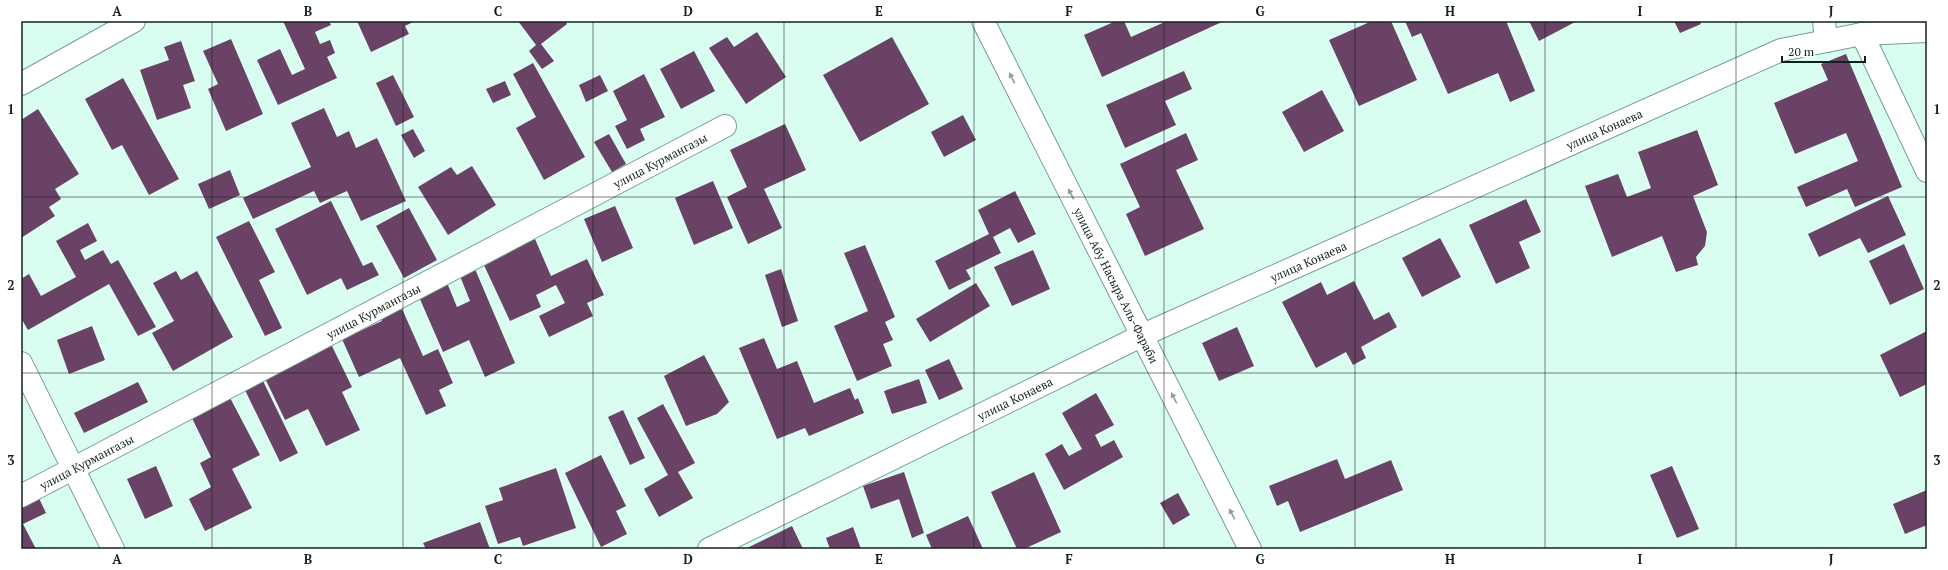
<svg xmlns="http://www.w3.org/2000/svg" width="1948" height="570" font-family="'PT Serif',serif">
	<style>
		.building { fill: #6a4266 }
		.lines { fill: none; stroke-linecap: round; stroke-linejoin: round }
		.street-casing { stroke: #759f92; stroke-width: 24 }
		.secondary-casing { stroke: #759f92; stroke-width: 24 }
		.street { stroke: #fff; stroke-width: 22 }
		.secondary { stroke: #fff; stroke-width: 22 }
		.oneway { fill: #949c99 }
		.grid { fill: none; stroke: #11221d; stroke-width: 1; stroke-opacity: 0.55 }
		.labels { text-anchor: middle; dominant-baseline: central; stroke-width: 4; stroke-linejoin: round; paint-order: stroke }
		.street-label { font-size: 12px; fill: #11221d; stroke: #fff }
		.neatline { fill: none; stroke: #11221d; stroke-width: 1.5 }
		.grid-label { font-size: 13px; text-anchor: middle; font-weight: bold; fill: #11221d }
	</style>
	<rect width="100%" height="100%" fill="#dafdf1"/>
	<g class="building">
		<path d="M283 21H329L331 25 315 32 320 44 330 40 335 53 327 57 337 78 278 105 257 60 280 49 292 75 305 69Z"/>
		<path d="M357 21H415L405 26 409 34 371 52Z"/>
		<path d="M518 21H565L567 24 541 44 554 61 542 69 529 51 536 45Z"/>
		<path d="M1116 21H1124L1131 37 1167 21H1224L1102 77 1084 35Z"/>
		<path d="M1372 21H1391L1417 80 1359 106 1329 40Z"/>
		<path d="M1405 21H1506L1535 91 1510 102 1498 73 1448 94 1421 33 1412 37Z"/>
		<path d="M1529 21H1577L1539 41Z"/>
		<path d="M1674 21H1699L1701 24 1680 33Z"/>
		<path d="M757 32 786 77 746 104 709 48 727 37 734 47Z"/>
		<path d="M892 37 929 104 860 142 823 75Z"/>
		<path d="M231 39 263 114 226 131 208 89 218 84 203 51Z"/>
		<path d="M181 41 195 81 183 85 191 108 157 120 140 70 169 60 164 47Z"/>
		<path d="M694 51 715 91 681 109 660 69Z"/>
		<path d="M1846 54 1902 187 1855 207 1847 189 1806 207 1797 187 1858 161 1846 133 1795 154 1774 103 1828 80 1821 64Z"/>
		<path d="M533 63 585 157 544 180 516 128 536 117 513 74Z"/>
		<path d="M1184 71 1192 89 1165 101 1176 125 1125 148 1106 105Z"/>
		<path d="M644 74 665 117 640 129 645 140 627 149 615 126 627 120 613 91Z"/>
		<path d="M393 75 414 117 396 126 376 83Z"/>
		<path d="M600 75 608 91 586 102 579 85Z"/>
		<path d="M123 78 179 179 149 195 122 145 112 150 85 99Z"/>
		<path d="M505 81 511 95 493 103 486 89Z"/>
		<path d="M1322 90 1344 131 1304 152 1282 112Z"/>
		<path d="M324 108 337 137 349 131 356 148 377 138 406 201 361 221 347 191 320 203 314 191 253 219 243 198 311 167 291 123Z"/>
		<path d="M38 109 79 174 55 189 61 199 49 207 55 216 21 238V120Z"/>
		<path d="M963 115 976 140 944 157 931 132Z"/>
		<path d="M785 124 806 170 764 189 782 228 748 244 727 197 747 187 730 150Z"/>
		<path d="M413 129 425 151 414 158 401 135Z"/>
		<path d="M1697 130 1718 185 1693 196 1707 232 1705 246 1696 257 1698 265 1676 272 1662 236 1612 257 1585 186 1618 174 1627 197 1651 188 1638 152Z"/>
		<path d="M1186 133 1198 160 1176 170 1204 229 1145 256 1126 214 1140 207 1120 164Z"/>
		<path d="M609 134 626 164 612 172 594 142Z"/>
		<path d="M472 166 496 205 448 235 418 187 451 167 457 175Z"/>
		<path d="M230 170 240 195 209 209 198 184Z"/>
		<path d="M713 181 733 228 694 245 675 198Z"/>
		<path d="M1015 191 1036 234 1018 243 1010 228 993 237 1001 253 966 270 971 279 949 290 935 261 989 234 978 210Z"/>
		<path d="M1888 196 1906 235 1868 253 1860 238 1819 257 1808 234Z"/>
		<path d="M1526 199 1541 232 1519 242 1530 268 1496 284 1469 225Z"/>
		<path d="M331 201 363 266 372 262 379 275 347 290 341 278 307 295 275 229Z"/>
		<path d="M615 206 633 248 602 262 584 219Z"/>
		<path d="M409 208 437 260 404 278 376 226Z"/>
		<path d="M249 221 275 272 259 280 282 328 265 336 216 237Z"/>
		<path d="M88 223 97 241 80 250 85 260 103 250 111 264 118 260 156 327 138 336 109 284 28 330 21 318V279L29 274 41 296 76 277 56 241Z"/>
		<path d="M1440 238 1461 277 1422 297 1402 258Z"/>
		<path d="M535 239 551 276 587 259 604 295 587 303 593 316 549 337 539 316 565 303 556 285 536 295 541 307 510 321 483 263Z"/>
		<path d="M1904 244 1924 289 1890 305 1869 261Z"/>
		<path d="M865 245 895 317 885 322 893 340 883 344 892 366 857 381 834 326 868 311 844 253Z"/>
		<path d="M1033 250 1050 289 1012 306 994 267Z"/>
		<path d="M475 269 515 363 485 377 469 340 443 352 416 290 445 278 457 307 470 301 460 276Z"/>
		<path d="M781 269 798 321 782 327 765 275Z"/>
		<path d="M176 271 181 280 197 271 233 337 173 371 152 333 174 321 153 283Z"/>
		<path d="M1354 281 1374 320 1389 312 1397 327 1361 347 1366 358 1353 365 1346 352 1316 368 1282 302 1321 282 1327 295Z"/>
		<path d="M976 283 990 306 930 342 916 319Z"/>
		<path d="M399 302 423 356 438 349 453 383 439 390 446 406 426 415 400 358 359 377 342 339 382 321 378 312Z"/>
		<path d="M92 326 105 360 69 374 57 340Z"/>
		<path d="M1237 327 1254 366 1219 381 1202 343Z"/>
		<path d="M1927 331V384L1900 397 1880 355Z"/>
		<path d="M764 338 777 369 797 361 814 403 850 388 855 400 858 398 864 413 809 436 805 428 777 439 739 348Z"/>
		<path d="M330 342 352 387 342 392 360 430 326 446 308 409 285 420 263 374Z"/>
		<path d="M704 355 729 402 717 414 686 426 664 376Z"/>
		<path d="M949 359 963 389 939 400 925 370Z"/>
		<path d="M262 379 298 453 280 462 244 388Z"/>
		<path d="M919 379 927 403 892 414 884 391Z"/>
		<path d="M138 382 148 402 84 433 74 413Z"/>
		<path d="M227 392 260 455 232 469 252 508 205 531 189 499 211 487 200 463 211 457 189 412Z"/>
		<path d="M1096 393 1114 425 1095 435 1101 447 1114 440 1123 457 1064 490 1045 454 1062 444 1069 456 1082 449 1062 413Z"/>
		<path d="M663 404 695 463 678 472 693 498 659 517 644 489 668 475 637 418Z"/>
		<path d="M623 410 645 458 630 465 608 417Z"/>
		<path d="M601 455 626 506 616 511 627 534 601 547 565 473Z"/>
		<path d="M1337 459 1345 479 1391 460 1403 490 1300 532 1288 501 1277 506 1269 486Z"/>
		<path d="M156 466 173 506 145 519 127 479Z"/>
		<path d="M1672 466 1699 529 1677 538 1650 475Z"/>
		<path d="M556 468 576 528 523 546 520 537 498 544 485 506 503 500 499 488Z"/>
		<path d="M904 472 924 533 912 538 899 499 871 509 863 486Z"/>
		<path d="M1034 472 1061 532 1024 549H1017L991 492Z"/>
		<path d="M1927 490V525L1905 534 1893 504Z"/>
		<path d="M1178 493 1190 515 1173 525 1160 503Z"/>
		<path d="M37 494 46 513 23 524 36 549H21V502Z"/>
		<path d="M968 516 983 549H932L926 535Z"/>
		<path d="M480 522 490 549H426L423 543Z"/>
		<path d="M792 526 803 549H745Z"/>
		<path d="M853 527 861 549H830L826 538Z"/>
	</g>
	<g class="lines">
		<g class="street-casing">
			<g id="street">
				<path d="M1824 21 1826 41"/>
				<path d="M1862 34 1927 171"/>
				<path d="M21 363 113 549"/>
				<path id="s1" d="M21 496 725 126"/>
				<path id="s2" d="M709 549 1143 335 1781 50 1862 34 1927 31"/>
			</g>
		</g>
		<g class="secondary-casing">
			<g id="secondary">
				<path id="s3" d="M983 21 1250 549"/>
				<path d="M21 84 134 21"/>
			</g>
		</g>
		<use href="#street" class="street"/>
		<use href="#secondary" class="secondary"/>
	</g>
	<defs><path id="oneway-solid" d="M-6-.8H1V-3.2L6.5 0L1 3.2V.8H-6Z"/></defs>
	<g class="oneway">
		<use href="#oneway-solid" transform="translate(1012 78) rotate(-117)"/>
		<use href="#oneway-solid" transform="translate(1071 194) rotate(-117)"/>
		<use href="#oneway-solid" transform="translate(1174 398) rotate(-117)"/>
		<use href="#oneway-solid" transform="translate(1232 514) rotate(-117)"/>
	</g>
	<path class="grid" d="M212 21V549M403 21V549M593 21V549M784 21V549M974 21V549M1164 21V549M1355 21V549M1545 21V549M1736 21V549M21 197H1927M21 373H1927"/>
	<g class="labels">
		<g class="street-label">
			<text stroke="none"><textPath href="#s2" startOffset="989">улица Конаева</textPath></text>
			<text stroke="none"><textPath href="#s1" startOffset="722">улица Курмангазы</textPath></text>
			<text stroke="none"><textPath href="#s2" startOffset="665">улица Конаева</textPath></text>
			<text stroke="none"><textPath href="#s3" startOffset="296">улица Абу Насыра Аль-Фараби</textPath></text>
			<text stroke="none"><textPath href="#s1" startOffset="398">улица Курмангазы</textPath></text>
			<text stroke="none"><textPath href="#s2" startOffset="341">улица Конаева</textPath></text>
			<text stroke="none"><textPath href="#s1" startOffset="74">улица Курмангазы</textPath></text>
		</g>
	</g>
	<rect width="1948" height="570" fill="none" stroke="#ffffff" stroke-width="44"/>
	<path d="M1782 56v6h83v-6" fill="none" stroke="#11221d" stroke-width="2"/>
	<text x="1788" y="56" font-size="12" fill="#11221d" stroke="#ffffff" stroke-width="3" paint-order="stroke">20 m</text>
	<rect x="22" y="22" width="1904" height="526" class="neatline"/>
	<g class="grid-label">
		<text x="117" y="16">A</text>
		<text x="308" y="16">B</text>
		<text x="498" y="16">C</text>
		<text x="688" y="16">D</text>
		<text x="879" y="16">E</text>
		<text x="1069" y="16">F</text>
		<text x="1260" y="16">G</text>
		<text x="1450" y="16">H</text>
		<text x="1640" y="16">I</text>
		<text x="1831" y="16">J</text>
		<text x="11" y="114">1</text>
		<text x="1937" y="114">1</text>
		<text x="11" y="290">2</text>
		<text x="1937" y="290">2</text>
		<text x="11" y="465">3</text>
		<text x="1937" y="465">3</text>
		<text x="117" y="564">A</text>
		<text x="308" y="564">B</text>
		<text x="498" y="564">C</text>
		<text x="688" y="564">D</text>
		<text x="879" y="564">E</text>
		<text x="1069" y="564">F</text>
		<text x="1260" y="564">G</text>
		<text x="1450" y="564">H</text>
		<text x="1640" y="564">I</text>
		<text x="1831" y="564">J</text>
	</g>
</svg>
